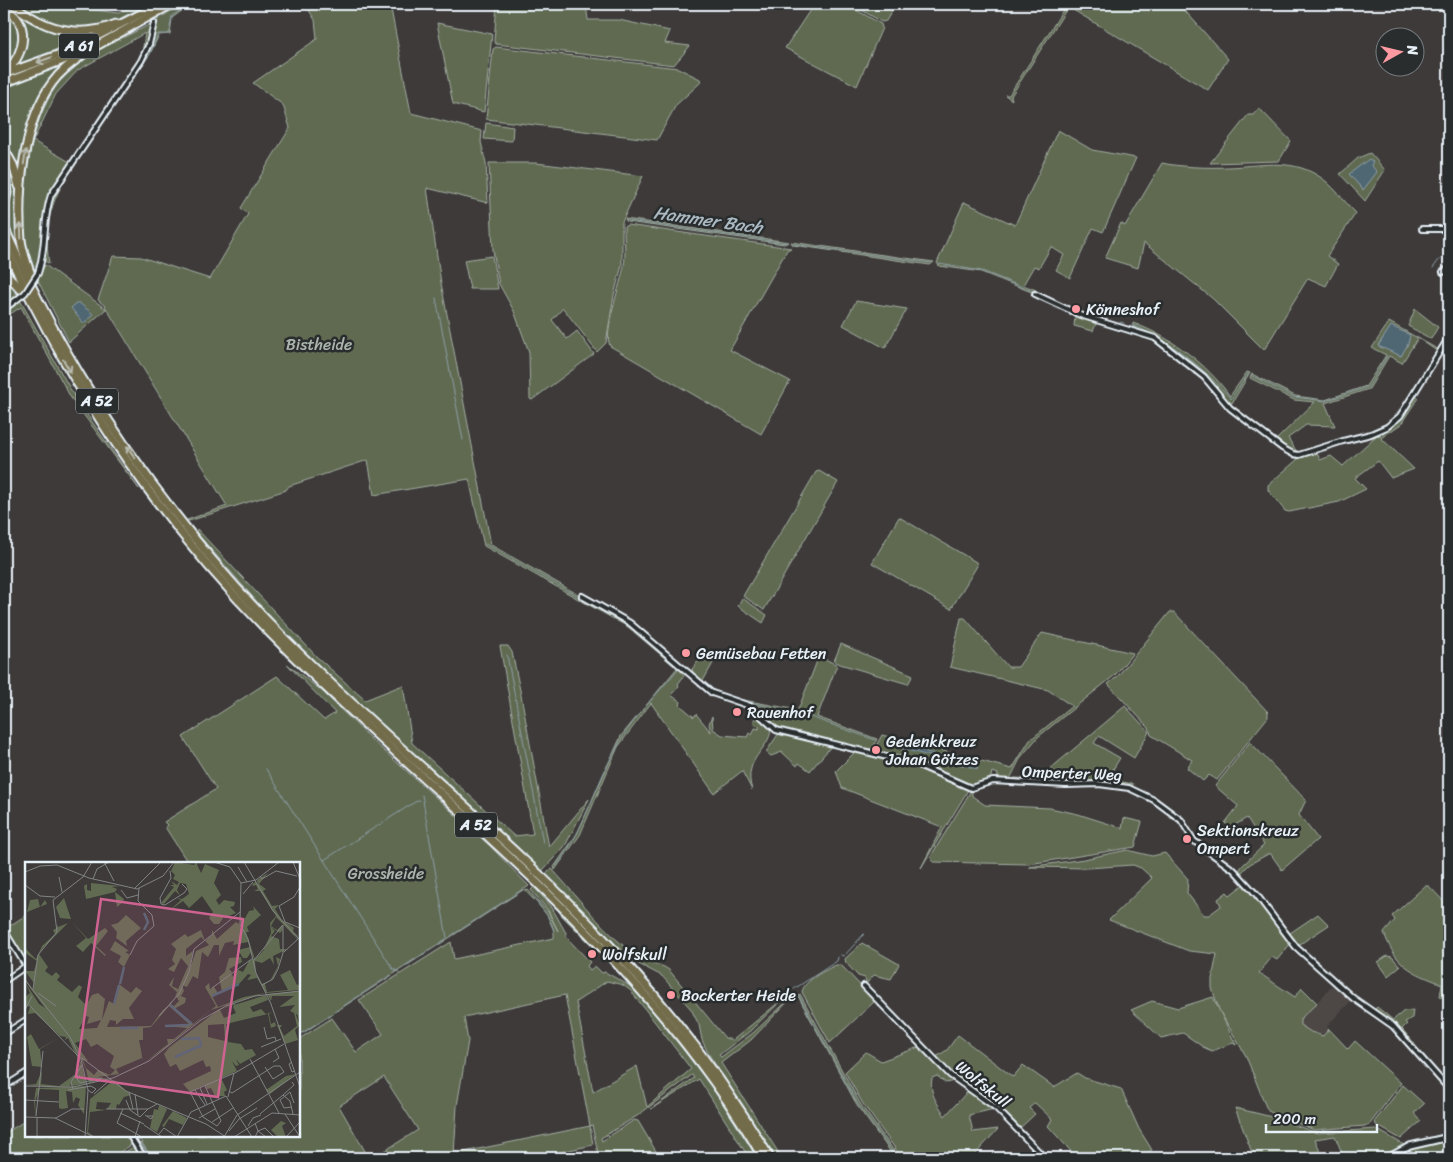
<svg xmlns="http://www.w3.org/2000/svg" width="1453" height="1162" font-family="Sriracha,sans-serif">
<rect width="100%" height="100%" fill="#3d3a39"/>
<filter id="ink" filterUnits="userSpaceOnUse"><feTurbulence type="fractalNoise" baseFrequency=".02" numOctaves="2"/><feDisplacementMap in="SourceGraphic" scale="10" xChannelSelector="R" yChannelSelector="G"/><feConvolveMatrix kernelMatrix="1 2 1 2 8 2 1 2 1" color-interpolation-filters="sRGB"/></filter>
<g filter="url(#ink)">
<!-- built -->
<path fill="#4d4644" d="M1334,984L1352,1000L1327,1026L1329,1029L1323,1036L1311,1032L1299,1025V1021Z"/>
<!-- green -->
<g fill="#616b51" stroke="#a4aea4" fill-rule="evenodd">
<path d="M4,4H9C41,32 58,30 97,32L10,69L18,61L23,30Z"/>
<path d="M17,4H50L118,13L138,4H149C121,23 79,38 46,23C36,18 26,10 17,4Z"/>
<path d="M182,4H191L172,18L170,34L159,35L150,54L137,73L132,70L142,54L145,33L78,70L56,94L33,141L70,162L46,203L42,251L34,271C12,217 27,105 73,67C93,49 119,40 143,28C156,21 169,12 182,4Z"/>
<path d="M305,4H390L411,113L482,131L481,142L486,163L488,203L427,188L441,283L491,545L630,624L674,662V666L628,627L484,546L469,479L374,495L368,460L289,486L286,490L189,521L187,520L227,506L105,306L98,300L113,256L141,257L210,279L248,214L241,208L290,128L283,105L253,83L317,39L315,20Z"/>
<path d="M497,4H586L588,20H619L670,31L665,43L690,46L674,65L496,44L494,41Z"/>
<path d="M814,4H846L881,24L882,28L857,86L785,48Z"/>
<path d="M851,4H896L886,21L882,22Z"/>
<path d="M1067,4H1179L1228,59L1208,90L1068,7L1011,96L1012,100L1005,95H1009Z"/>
<path d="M4,11C24,27 26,52 4,68Z"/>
<path d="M437,23L492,34L484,112L453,104Z"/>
<path d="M496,47L678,68L700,79L701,82L676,105L657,140L486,119L493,49Z"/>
<path d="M68,63L43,95L21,177L14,161L4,144V88Z"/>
<path d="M1259,108L1291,141L1279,161L1210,163L1248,115H1253Z"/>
<path d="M486,123L513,127L512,141L484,139Z"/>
<path d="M1058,130L1092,150L1136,158L1103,232L1093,228L1070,278L1056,270L1064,255L1051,247L1039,268L1034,266L1023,285L1036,290L1034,293L981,272L939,266L937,263L964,202L1015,225Z"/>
<path d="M4,151L17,184L19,253L4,218L10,191L4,165Z"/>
<path d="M1370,153L1385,170L1365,201L1340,174L1358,158ZM1372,164L1371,165L1363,190L1350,174Z"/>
<path d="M72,163L75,164C52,197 43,223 49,264L44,260C46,216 49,201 72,163Z"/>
<path d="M489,163H536L643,176L622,222V265L614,295L606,343L597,352L563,308L552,320L567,339L577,331L594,354L532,400L530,399L529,352L514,311L499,284L493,250Z"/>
<path d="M1162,163C1179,167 1210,168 1227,167C1259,166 1289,158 1317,175C1333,184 1343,201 1356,213L1327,256L1338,264L1326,286L1308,278L1264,350L1213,299L1144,243L1138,268L1105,258L1121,223L1125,226Z"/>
<path d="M625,219L789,242L784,244L627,222Z"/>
<path d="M627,225L791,248L787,250L730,350L790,381L761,434L610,346C603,332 621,283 624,266C626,254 624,240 624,227Z"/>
<path d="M791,242L934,262L930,265L793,245Z"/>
<path d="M492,256L498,289H470L464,260Z"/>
<path d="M45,265L106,309L69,342L37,279Z"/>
<path d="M4,278L17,295L4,305Z"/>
<path d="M20,300L76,399L139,489L71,398L21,307L4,318V310Z"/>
<path d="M856,301L907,309L885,348L843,325Z"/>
<path d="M1415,309L1438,327L1431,339L1408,326Z"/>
<path d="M1075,316L1097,322L1093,331L1074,326Z"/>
<path d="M1389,322L1439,350V352L1425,372L1438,352L1418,338L1402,363L1389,356L1369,389L1325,403L1335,426L1306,425L1288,438L1297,452L1288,449L1276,440L1315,402L1294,400L1250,378L1252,374L1295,396L1325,400L1366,386L1386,355L1372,348ZM1391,327L1409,339L1401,356L1378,345Z"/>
<path d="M1133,323C1171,337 1206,363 1230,396L1247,372L1250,373L1232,403H1229C1205,370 1172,341 1133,327Z"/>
<path d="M1414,396L1418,398L1401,424L1381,438L1414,469L1391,478L1378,461L1355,478L1366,489L1339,502L1289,512L1285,511L1268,490V485L1299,458L1317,453L1320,460L1331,456L1343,466L1378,434L1379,437C1401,421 1401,418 1414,396Z"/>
<path d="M819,471L838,482L764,610L743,596L816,472Z"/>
<path d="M899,517L976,562L977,566L951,609L872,563Z"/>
<path d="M197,529L317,657L365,700L403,685L412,743L514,836L533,834L500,646H508L512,652L521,695L549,847L589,799L565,846L543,870V872L332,678L272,619L196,532Z"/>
<path d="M742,598L767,615L763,623L738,606Z"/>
<path d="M1170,612H1174L1268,712V717L1217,780L1209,775L1203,781L1187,768L1192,760L1151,735L1149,728L1108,684L1117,677Z"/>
<path d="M961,618H965L1008,667H1018L1042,633L1133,653L1115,675L1038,737L1021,757L1009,781H997L998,774L992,772L990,781L970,786L917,762L876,751L875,748L882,735L1012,769L1030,740L1072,706L1048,690L950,667Z"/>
<path d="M841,644L913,675L908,684L840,664L834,661Z"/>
<path d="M819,656L837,665L817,717L877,739L873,748L869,749L781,729L762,714L764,707C744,703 696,693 692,669L700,659L713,663L703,681L718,694L727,697L798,710Z"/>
<path d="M287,664L322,691L373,741L489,845L529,886L303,1033L299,1032V863H188L165,827L167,825L164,822L216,789L183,737L277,676L324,720L335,713Z"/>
<path d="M677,668H680L686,673L678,684L679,686L671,695L681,702L680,705L694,717L696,714L711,732L709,724L712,716L713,729L722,735L747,737L749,733L752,735L755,728L759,729V726L753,724L756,714L771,729C770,750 742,758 752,790L742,771L714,793L651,703L618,747L580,835L555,870L554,867L577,834L621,736Z"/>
<path d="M1125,706L1149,732L1134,758L1099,736L1094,743L1120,758L1107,779L1133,784L1132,787L1101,782H1014V778L1069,780L1050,769Z"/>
<path d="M779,733C824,741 873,749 915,765C933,772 951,782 968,790L921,868L942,827L842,788L836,771L857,750L833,744L810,771L799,763L797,766L782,752L771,756L766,752Z"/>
<path d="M1250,742L1306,800L1299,815L1318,839L1282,870L1270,853L1250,864L1240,874L1238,872L1242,866L1264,845L1247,818L1230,828L1225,823L1238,806L1215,786Z"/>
<path d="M972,789V796L985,805L1050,808L1078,814L1122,828L1124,818L1142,822L1135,847L1029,864L933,862L931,856Z"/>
<path d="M1127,850L1152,856L1165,853L1188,879L1187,893L1204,915H1209L1221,906L1218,899L1227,892L1230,895L1243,885L1233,873L1255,895L1291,943L1277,960L1272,957L1259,973L1295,997L1302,988L1317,1003L1300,1019V1025L1311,1032L1323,1036L1329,1029L1348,1049L1355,1041L1401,1083L1370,1124L1365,1126L1314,1130L1270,1112L1266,1107L1246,1056L1219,1010L1212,988V979L1217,954L1189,951L1109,920L1152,878L1141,868L1133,865L1088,868L1029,867L1084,859Z"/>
<path d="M552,869C579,898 605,934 638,957C648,964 660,963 669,970L725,1038L733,1040L784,998L750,1031L719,1055L721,1057L753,1033L796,993L751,1040L721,1063L782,1158H775L708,1053L702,1040L699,1025L691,1009L662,976L633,961L545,874Z"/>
<path d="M1425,886H1429L1449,907V1001L1440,996L1442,984C1411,972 1396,966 1384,933L1395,920L1392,916Z"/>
<path d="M534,887L551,906L566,933V937L590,962L587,966L590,970L595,966L602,973L605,972L630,986L657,1016L713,1088L757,1158H749L699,1079L651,1109L694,1078L692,1075L637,1116L601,1138L602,1141L634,1120L638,1121L660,1158H599L592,1125L590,1126L593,1145L532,1158H373L418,1130L384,1077L339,1106L369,1158H152L140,1140L110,1158H51L48,1154L41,1158H15L4,1139V1134L26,1120V1136H299V1039L332,1018L356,1052L383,1034L359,1000L451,942L454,959L554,938C556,921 537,902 525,891L528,890L548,912L558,931L548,910L531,890ZM607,981L623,985L631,991L691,1069L647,1107L637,1066L593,1092L576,1002ZM565,995L590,1126L454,1154L457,1106L468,1041L464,1017Z"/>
<path d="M555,904L575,922L626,979L561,915Z"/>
<path d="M1318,914L1329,925L1297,946L1278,917L1290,933Z"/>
<path d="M26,915V963L5,929Z"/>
<path d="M862,943L899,964L891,979L874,975L866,984L865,978L858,976L846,963L845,959Z"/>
<path d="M1387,956L1392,957L1400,966L1388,976L1378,962Z"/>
<path d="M836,965H841L875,1001L830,1043L802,992C804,980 826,970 836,965Z"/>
<path d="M800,994L861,1105L899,1158H895L858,1107L798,996Z"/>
<path d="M1213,997L1236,1045L1233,1043L1212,1051L1203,1047L1183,1033L1161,1038L1131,1010L1152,1001L1178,1008Z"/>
<path d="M1377,1007L1393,1020L1404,1011L1413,1010L1412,1018L1405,1022L1407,1024L1402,1029L1415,1044L1392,1021L1375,1009Z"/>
<path d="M958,1035L1013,1077L1023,1065L1054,1087L1077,1073L1085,1078L1121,1089L1139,1129L1152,1150L1138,1158H1077L1048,1126L1052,1119L1035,1103L1029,1108L1035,1114L1019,1129L998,1108V1106L952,1074L936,1057L947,1050Z"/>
<path d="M919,1047L954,1081L946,1083L937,1076L932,1078C929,1094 937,1102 945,1116L969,1090L994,1109L969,1115L973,1132L998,1129L972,1158H902L863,1104L845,1072L866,1052L881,1061Z"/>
<path d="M1403,1085L1424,1104L1414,1113L1421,1121L1401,1139L1376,1125L1375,1121Z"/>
<path d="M1235,1108L1272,1117L1317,1133L1376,1129L1406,1146L1383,1158H1344L1335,1136L1315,1139L1323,1158H1254Z"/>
<path d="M1449,1139L1447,1142L1448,1146L1442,1150L1443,1158H1391L1415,1147Z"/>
<path d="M140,1143L150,1158H115Z"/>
</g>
<!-- water -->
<g fill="#4f6673" stroke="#8c9ea8">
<path d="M1369,159L1373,162L1371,165L1377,172L1363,190L1349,174Z"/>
<path d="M78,302L93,314L84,324L71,308Z"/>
<path d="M1391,326L1410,335L1408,344L1401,356L1378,346Z"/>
<path d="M893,743L975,765L978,769L892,746Z"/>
</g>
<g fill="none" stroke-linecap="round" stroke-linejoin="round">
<!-- stream -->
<g stroke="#8c9ea8" stroke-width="1">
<path d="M170,27L172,16L190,4"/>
<path d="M113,106L150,54L158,34H168L170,31"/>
<path d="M628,221L786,243"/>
<path d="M793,244L931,263"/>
<path d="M939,264L982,271L1035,292"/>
<path d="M1433,268L1439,260L1449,254"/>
<path d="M436,298L463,440"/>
<path d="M1120,322L1124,323"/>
<path d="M1132,325C1171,340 1204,368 1231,399L1248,374"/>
<path d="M1252,376L1293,397L1325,401L1368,387L1387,356"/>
<path d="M485,544L630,626L673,663"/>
<path d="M507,655L543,843"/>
<path d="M694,674L714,692"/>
<path d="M736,699L802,714L875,740"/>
<path d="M266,769L393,969L397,971"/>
<path d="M422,795L447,938"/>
<path d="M324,860L415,802L420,800"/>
<path d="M556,866C587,827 593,788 617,747C633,718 658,693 679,668"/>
<path d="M532,897L547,915L554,931"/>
<path d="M451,936L523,889"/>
<path d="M841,955L844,956L864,934"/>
<path d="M395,972L446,939"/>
<path d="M794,989L837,961L838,957"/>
<path d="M799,996L859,1106L897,1158"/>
<path d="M302,1033L391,975"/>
<path d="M137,1136L139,1139L144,1136"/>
<path d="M141,1143L151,1158"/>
</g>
<defs>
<g id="minor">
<path d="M1422,229H1449"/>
<path d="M1443,272L1449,268"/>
<path d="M38,273C47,247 42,220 51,195L141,61L149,44L154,23"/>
<path d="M1035,294L1080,315L1155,338L1204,377L1230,408L1282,448L1293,454L1299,455L1343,441L1371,434L1387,427L1400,416L1449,337"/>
<path d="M4,309L15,301"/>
<path d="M582,596L630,623L712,693L750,706L776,730L916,764L971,788L993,781L1066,785L1099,784L1129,788L1154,800L1181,820L1194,841L1234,870L1256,894L1296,947L1353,998L1393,1026L1449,1089"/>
<path d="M4,930L26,966"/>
<path d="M4,981L26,966"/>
<path d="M864,986L950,1075L996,1108L1045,1158"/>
<path d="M4,1034L26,1020"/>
<path d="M4,1087L26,1073"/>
<path d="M130,1136L144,1158"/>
</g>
<path id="secondary" d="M1387,1158L1410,1146L1449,1137"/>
<g id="motorway">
<path d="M13,4C44,30 78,39 116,24"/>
<path d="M4,8C32,23 25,53 6,72"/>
<path d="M4,74L66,52L160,4"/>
<path d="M4,83L89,50L172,4"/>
<path d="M4,149L13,165L19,186"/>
<path d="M4,171L7,193L4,206"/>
<path d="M4,227C70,379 168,521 285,639C395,749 520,846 625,962C680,1022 729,1088 770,1158"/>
<path d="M4,244C73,395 169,535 288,651C453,814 645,953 763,1158"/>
<path d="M4,271L23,292"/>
<path d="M33,280C28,267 23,254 21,240C17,193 23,122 52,83C62,69 76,60 89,50"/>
</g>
</defs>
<!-- minor casing -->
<use href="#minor" stroke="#e8f1f8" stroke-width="8"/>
<!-- secondary casing -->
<use href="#secondary" stroke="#e8f1f8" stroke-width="9"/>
<!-- motorway casing -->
<use href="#motorway" stroke="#e8f1f8" stroke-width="11"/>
<!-- minor -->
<use href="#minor" stroke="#2a2d2e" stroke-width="4"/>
<!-- secondary -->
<use href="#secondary" stroke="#2a2d2e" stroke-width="5"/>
<!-- motorway -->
<use href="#motorway" stroke="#736c4b" stroke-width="7"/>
<defs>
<path id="minor-bridge" d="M15,301L25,293L38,273"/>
</defs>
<!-- minor-bridge casing -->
<use href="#minor-bridge" stroke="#e8f1f8" stroke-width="8" stroke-linecap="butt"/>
<!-- minor-bridge -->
<use href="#minor-bridge" stroke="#2a2d2e" stroke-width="4"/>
</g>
<!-- one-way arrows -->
<defs><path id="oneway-shaft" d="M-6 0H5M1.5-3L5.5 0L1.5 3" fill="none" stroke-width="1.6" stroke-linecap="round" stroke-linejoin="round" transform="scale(1.25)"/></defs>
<g stroke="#b9bcb3">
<use href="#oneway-shaft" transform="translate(44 60) rotate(161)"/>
<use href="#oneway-shaft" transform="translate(25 157) rotate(-80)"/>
<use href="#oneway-shaft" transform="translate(21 231) rotate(-92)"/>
<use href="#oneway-shaft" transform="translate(67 366) rotate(59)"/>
<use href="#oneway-shaft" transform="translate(131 452) rotate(-125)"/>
</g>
</g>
<!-- markers -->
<g fill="#ff9aa2" stroke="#2a2d2e" stroke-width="2">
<circle cx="1076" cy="309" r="5"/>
<circle cx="686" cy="653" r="5"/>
<circle cx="737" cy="712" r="5"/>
<circle cx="876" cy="750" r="5"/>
<circle cx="1187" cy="839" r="5"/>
<circle cx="592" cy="954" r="5"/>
<circle cx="671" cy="995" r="5"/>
</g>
<g text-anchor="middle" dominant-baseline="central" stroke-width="5" stroke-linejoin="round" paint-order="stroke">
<!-- shield labels -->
<g fill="#2a2d2e" stroke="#afb6bb" stroke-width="1">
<rect x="59" y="33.5" width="40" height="25" rx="4"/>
<rect x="76" y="388.5" width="42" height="25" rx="4"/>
<rect x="455" y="812.5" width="42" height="25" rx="4"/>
</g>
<g font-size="15" font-weight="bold" fill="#e8f1f8">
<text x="79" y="46">A 61</text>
<text x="97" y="401">A 52</text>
<text x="476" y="825">A 52</text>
</g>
<!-- poi labels -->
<g font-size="16" fill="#e8f1f8" stroke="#2a2d2e" text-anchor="start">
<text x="1086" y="309">Könneshof</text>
<text x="696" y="653">Gemüsebau Fetten</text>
<text x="747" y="712">Rauenhof</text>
<text x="886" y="741">Gedenkkreuz<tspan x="886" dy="18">Johan Götzes</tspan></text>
<text x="1197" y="830">Sektionskreuz<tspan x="1197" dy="18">Ompert</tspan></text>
<text x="602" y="954">Wolfskull</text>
<text x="681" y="995">Bockerter Heide</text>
</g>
<!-- park labels -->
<g font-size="16" fill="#abb5ad" stroke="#2a2d2e">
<text x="319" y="344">Bistheide</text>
<text x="386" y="873">Grossheide</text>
</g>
<!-- street labels -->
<g font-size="16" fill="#e8f1f8" stroke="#2a2d2e">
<text transform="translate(1072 773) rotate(2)">Omperter Weg</text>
<text transform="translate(983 1084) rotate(39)">Wolfskull</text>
</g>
<!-- water labels -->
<g font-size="18" font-style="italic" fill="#abb9c3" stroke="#2a2d2e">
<text transform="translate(708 220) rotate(8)">Hammer Bach</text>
</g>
</g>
<!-- overview -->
<g transform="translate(25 862)">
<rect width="275" height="275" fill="#3d3a39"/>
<path d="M150,0L169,3L171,0L176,11L180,2L194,8L189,21L196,33L191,38L194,43L199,38L210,40L209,44L205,45L211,51L199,56L200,53L194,62H189L184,56L188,50L177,34L164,46L158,39L144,49L156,38L152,36L157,37L164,32L161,22L155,21L152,28L155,33L150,29L139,42L136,41L149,25L145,23H149L146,19L152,23L154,20L148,17L150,13L146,9ZM243,11L234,22L241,27L238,29L247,44L254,43L250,47L257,58L269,66L268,69L274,75L269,73L273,77L270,80L272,77L251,55L246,64L252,68L257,63L258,68L255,71L246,65L250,69L246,74L254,77L255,87H263L248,94L249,103L245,96L237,101L230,99L231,111L237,122L245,119L253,104L251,95L255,97L253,105L247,118L240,122L242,130L263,128L255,113L265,108L272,123L275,122V128L241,131L232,116L222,118L226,113L223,112L214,122L187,134L193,145L219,135L240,131L186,148L140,186L120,200L143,182L142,177H149L162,166L139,164L164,162L144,144L126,165L118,166V178H114L116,188L118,201L117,196L91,207L94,212L73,215L83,217L64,221L61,207L49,181L57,204L61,222L46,224L47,219L45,224H15L0,223L11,222L17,209L16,222L34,224L52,211L55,201L43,176L40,178L41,175L35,174L10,151L3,152L5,144L0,145V135L5,131L0,120L14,142L20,146L5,126L0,116L8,128L9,121L0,109H9L12,99L0,91V86L11,97L17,84L30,72L28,68L32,66V62L33,65L43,61L17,87L14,92L23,105L20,109L27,114L31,110L35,114L32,118L47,130L54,123L57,125L53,135L61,143L67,133L73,131L80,137L77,158L84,139L89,142L99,105L95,123L106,131L111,125L117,129L104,146L109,157H98L91,163V159L85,158L82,165L126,164L138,148L145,142L149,144L154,139L151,134L148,139L146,142L144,141L148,139L152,130L144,123L149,115L147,124L153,127L163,104L156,96L149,110L143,107L150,102L147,98L151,87L146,82L160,72L163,75L176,68L180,79L187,73V68L192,77L211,60L216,63L214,50L216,57L219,58L224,49L229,48L228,44L236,53L222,65L224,70H221L230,97L238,89L246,71L245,61L251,54L235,29H229L233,27L231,23L228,24L227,23L231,19L233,23L232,18ZM176,75L184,83L171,89L164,109L168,89L161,94V87ZM209,79L208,83L223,80L225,85L213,88L218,96H222L226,90L229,97L224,99L218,110L211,107L210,116L206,112L204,115L207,110L204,107L217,100L216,95L204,96L200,110L194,115L197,130L193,131L189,125L185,127L184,121L180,125L191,144L168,162L149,147L160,141L161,136L153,133L156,134L159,129L157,123L162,125L168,114L173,117L177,90L183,95L189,83H194V94L200,81ZM61,154L64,155L62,162L76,158L72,166L54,167ZM61,177L66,185L72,182L89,194L85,205L90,208L85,213L73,208L69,213L61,206L58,198L63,199L50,181ZM66,21L95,24L87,25L92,27L90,30L99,37L98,40L92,45L90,30L61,37L59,24L62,22V28L66,29ZM39,36L46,57H45L35,56L31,45ZM13,37L15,45L20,38L22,42L2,50L5,38ZM101,53L116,66L101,79L102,84L91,76L92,70L86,63L93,61ZM47,60L63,77L80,66L83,69L71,84L81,93L80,94L66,81L58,90L51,84L61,76ZM90,79L104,89L100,90L105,93L99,105L93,100L96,94L85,88ZM275,129V161L272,152L271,153L275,163L270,168L273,178L260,182L252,163H257L255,166L259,174L272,164L269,151L265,149L270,143L254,145L269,134H247L246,139L242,132ZM241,133L243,138L225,145L228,150L236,147L241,152L247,150L244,152L246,162L250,160L251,164L246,166L243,152L201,162L203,180L216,182L220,188L227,187L231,193L215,202L211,197L214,203L211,204L207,199L212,209L196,216L202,228L199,230L200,234H190L186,226L182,227L180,223L165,230L158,222L186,209L185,204L181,205L178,198L155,209L151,202L145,205L139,192L144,186L137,191L193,148ZM211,141L208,145L211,151L199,156L195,148ZM199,162L200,179L183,175V163ZM6,172L14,187L35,175L15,187L17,205L7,204L2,175ZM271,212L245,232L241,228L261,214ZM89,218L106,233L99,235L94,243L92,242L91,247H82L86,241L72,240L71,247L81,248L65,250L63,270L70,275L62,271L65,237ZM61,224L58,268L59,252L53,243L55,237L51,235L48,241L47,230L41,229L43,246L37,247L34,246V228L15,227L10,239L11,258L9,240L11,226ZM134,243L142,247L132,270L125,266L129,247L133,248ZM148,249L162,256L158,263L144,257L139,265L137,264ZM256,259L261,261L257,264L261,275H253L246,268Z" fill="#616b51" fill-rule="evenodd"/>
<path fill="none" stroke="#4f6673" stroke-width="2.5" d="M119,51L123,60L119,68M95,122L99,105M187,134L214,122M89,142L94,123M145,143L167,162M140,164L164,163M95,166H113M156,177L174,176L176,182M150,195L177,183"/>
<path fill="none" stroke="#818385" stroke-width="1" d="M79,0L89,19M189,0L205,5L216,21L215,62L223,77L231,111L246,142L275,225M219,0L248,49L275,78M268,0L275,17M213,5L222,20M145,9L146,16L135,36L136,42L140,43L159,31L162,27L157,22M0,10L15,4L32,3L64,16L112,27L138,14L149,0M235,14L237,17L251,9L272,14M34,15L37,30M68,17L72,7L84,0M216,21L231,18L254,0M0,23L15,34L30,35M275,25L269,35L254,44L260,60L275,66M110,26L136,0M96,28L102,36L113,33M218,32L228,20M259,90L274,76M105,93L112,79L129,64L127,53L113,39L114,26M229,98L258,63V91L253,107L248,117L237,123M0,118L45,175L56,197L63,228L60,275M187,126L228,96M8,127L13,93L32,70L28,38L58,15L67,0M13,131L31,144M4,143L54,195M0,148L7,134M134,154L154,132L164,110L169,87L215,50M239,165L242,177L250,175L251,179M236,185L256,177M57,196L101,229L181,262L201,275M225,197L254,251M248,200L254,196L250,187M267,200L264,202L267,210L270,209M240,205L248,217L259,210L255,204H249M55,213L52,217L55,221L77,216M0,224L48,225L88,216L124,199L176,158L201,144L230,134L275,129M180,224L196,259L192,264L178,255L165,230L207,212L210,211L259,182M175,226L182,242M48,227L46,220L57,203M43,228L66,224L71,227L67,231L63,228M170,228L180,243M204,229L207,231L249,204M104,230L108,247M69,232L86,217M110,232L113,253M258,233L269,223L267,220M201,234L227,275M203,235L209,211M0,238L34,240M101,238L105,248L115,255L123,247M267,245L259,246L255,238L265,230L269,241M81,247H123L132,242M98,247L92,261L117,275M95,251L119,262M235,252L258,233L265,239L268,252M260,252L275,275M120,253L126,257L128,254H122M11,254L18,189M0,255L31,256M30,256L69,275M31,256L47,247H59M174,256L190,247M187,260L208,246M230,261L233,269L230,275M119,263L137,275M223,264L228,256L236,253M204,269L214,257L232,246M134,272L139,266L152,275M12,275V255M110,275L115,259M152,275L166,250L201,234M199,275L212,253L275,210M209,275L247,251L275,253M241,275L233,269L240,266L249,275M261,275L275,260"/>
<path fill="#cf6492" fill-opacity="0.15" stroke="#cf6492" stroke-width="2.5" d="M76,37L218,57L193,235L51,215Z"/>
<rect width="275" height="275" fill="none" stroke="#e8f1f8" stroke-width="2.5"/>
</g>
<!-- margin -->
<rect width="1453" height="1162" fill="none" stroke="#2a2d2e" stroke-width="20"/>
<rect x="10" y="10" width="1433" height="1142" fill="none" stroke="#e8f1f8" stroke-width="2" filter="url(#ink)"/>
<!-- north arrow -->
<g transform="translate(1400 52) rotate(82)"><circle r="24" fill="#2a2d2e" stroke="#767b7f"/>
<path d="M0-4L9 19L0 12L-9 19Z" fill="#ff9aa2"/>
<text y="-8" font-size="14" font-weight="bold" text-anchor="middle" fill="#e8f1f8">N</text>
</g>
<!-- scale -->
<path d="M1266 1124v8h111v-8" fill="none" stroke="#e8f1f8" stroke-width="2.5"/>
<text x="1273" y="1124" font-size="15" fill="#e8f1f8" stroke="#2a2d2e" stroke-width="4" paint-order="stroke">200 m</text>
</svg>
